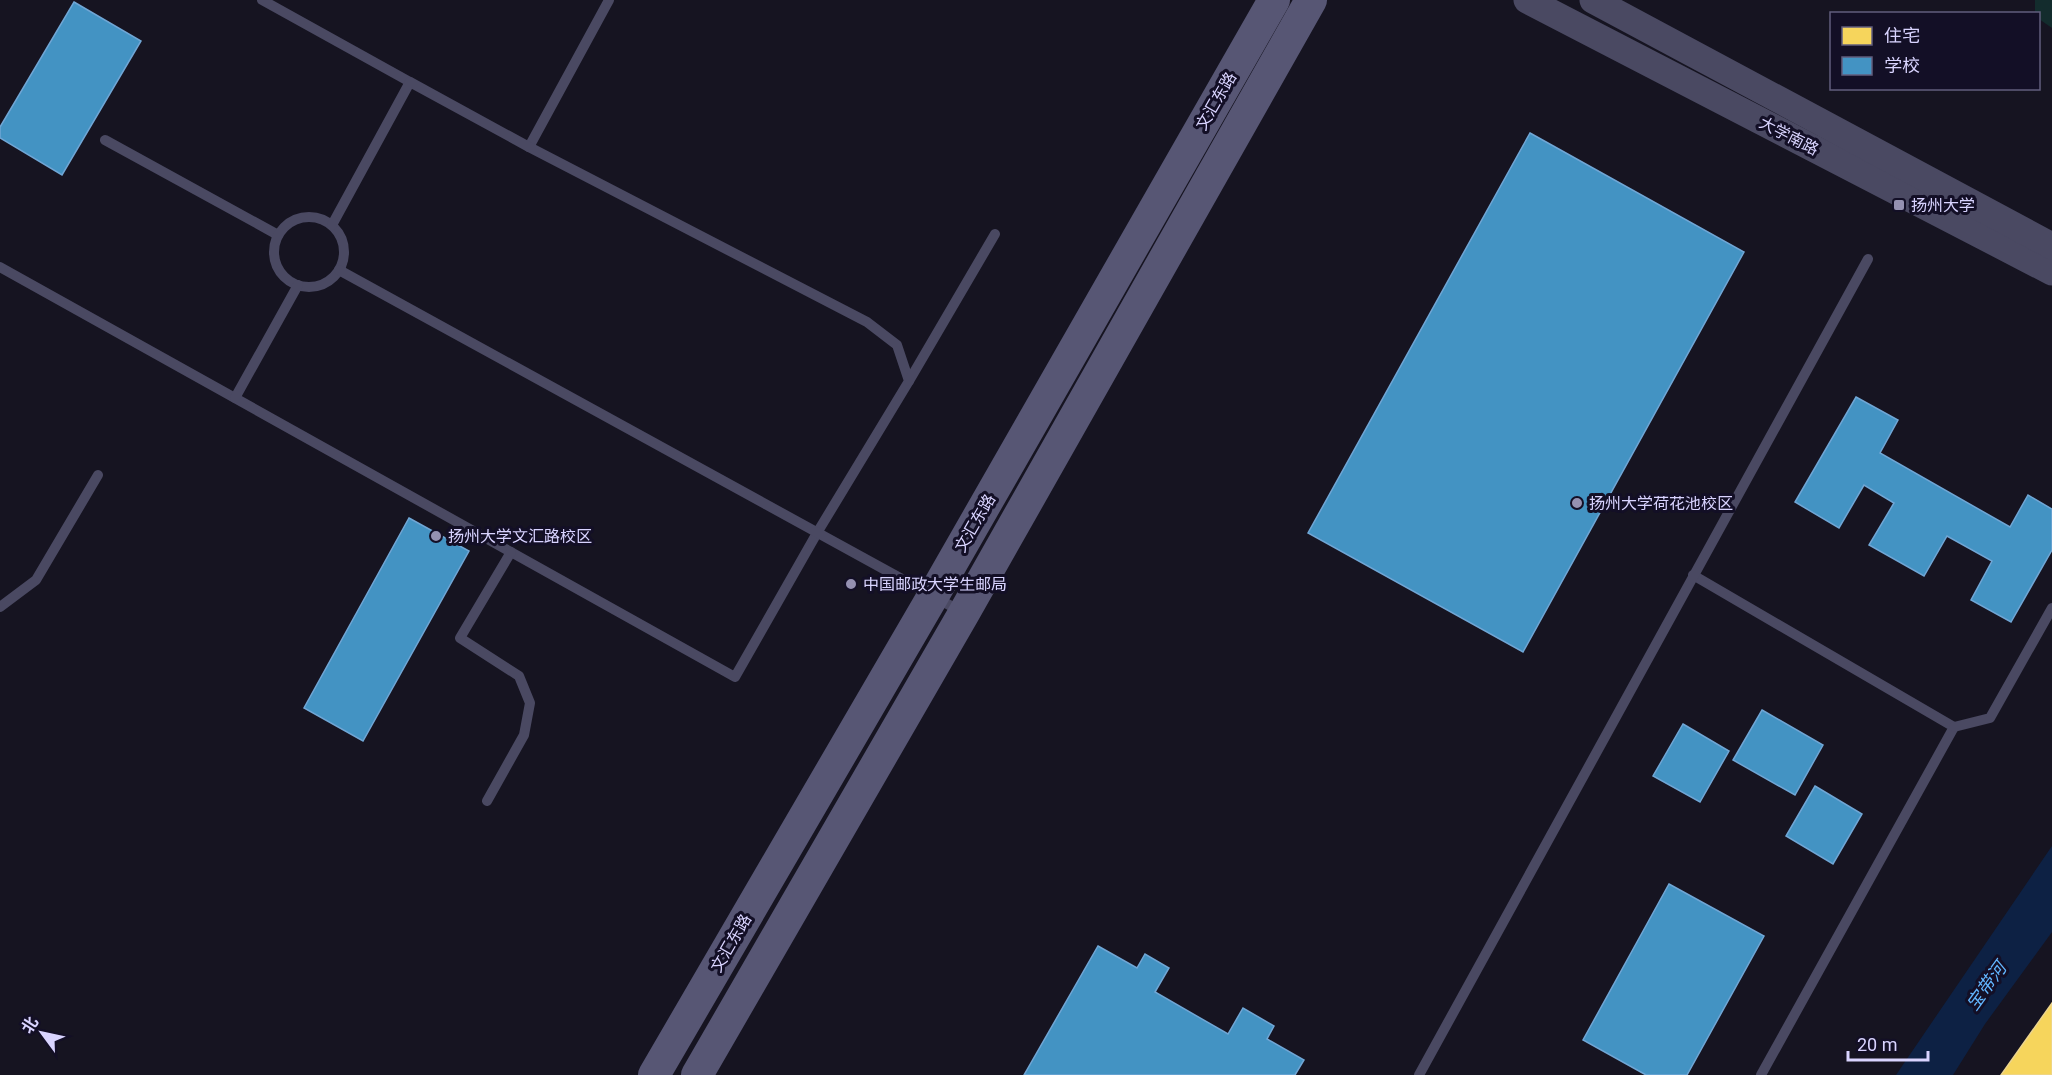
<svg xmlns="http://www.w3.org/2000/svg" width="2052" height="1075" font-family="Roboto,'Noto Sans SC',sans-serif">
<rect width="100%" height="100%" fill="#161421"/>
<!-- green -->
<path fill="#132c2d" d="M2035,0H2052V28L2039,19L2038,14L2035,13Z"/>
<!-- water -->
<path fill="#0d2144" d="M2052,846V932L1985,1024L1953,1075H1896Z"/>
<!-- homes -->
<path fill="#f6d55c" stroke="#edd58d" stroke-width="1.5" d="M2052,1003V1075H2001Z"/>
<!-- schools -->
<g fill="#4393c3" stroke="#70a6d5" stroke-width="1.5">
<path d="M74,2L141,41L62,175L0,138V127Z"/>
<path d="M1530,133L1744,252L1523,652L1308,533Z"/>
<path d="M1856,397L1898,420L1880,453L2010,527L2028,495L2052,509V550L2011,622L1971,600L1992,561L1947,536L1924,576L1869,545L1894,503L1864,485L1839,528L1795,502Z"/>
<path d="M409,518L469,551L363,741L304,708Z"/>
<path d="M1762,710L1823,745L1795,795L1733,760Z"/>
<path d="M1683,724L1729,751L1700,802L1653,776Z"/>
<path d="M1815,786L1862,814L1833,864L1786,836Z"/>
<path d="M1669,884L1764,936L1687,1075H1646L1583,1040Z"/>
<path d="M1098,946L1137,968L1145,954L1169,968L1155,992L1228,1034L1243,1008L1274,1026L1267,1039L1304,1060L1295,1075H1024Z"/>
</g>
<g fill="none" stroke-linecap="round" stroke-linejoin="round">
<!-- service -->
<g stroke="#4a4962" stroke-width="10">
<path d="M262,0L410,82"/>
<path d="M105,140L278,235"/>
<path d="M529,147L609,0"/>
<circle cx="309" cy="252" r="35"/>
<path d="M0,267L735,677L817,533L909,381L897,345L867,322L529,147L410,82L332,225"/>
<path d="M339,270L962,612"/>
<path d="M909,381L995,234"/>
<path d="M235,398L298,285"/>
<path d="M1693,575L1954,727L1761,1075"/>
<path d="M0,607L36,580L98,475"/>
<path d="M1954,727L1990,718L2052,608"/>
<path d="M487,801L524,735L530,703L519,676L460,638L511,552"/>
<path d="M1419,1075L1868,259"/>
</g>
<!-- tertiary -->
<g stroke="#4a4962" stroke-width="27">
<path d="M1527,0L2052,272"/>
<path d="M1593,0L2052,246"/>
</g>
<!-- secondary -->
<g stroke="#575674" stroke-width="32">
<path d="M654,1075L933,596L1274,0"/>
<path d="M697,1075L964,613L1311,0"/>
</g>
</g>
<!-- markers -->
<g fill="#9591b1" stroke="#130f26" stroke-width="2">
<rect x="1893" y="199" width="12" height="12" rx="3"/>
<circle cx="1577" cy="503" r="6"/>
<circle cx="436" cy="536" r="6"/>
<circle cx="851" cy="584" r="6"/>
</g>
<g text-anchor="middle" dominant-baseline="central" stroke-width="6" stroke-linejoin="round" paint-order="stroke">
<!-- street labels -->
<g font-size="16" fill="#d9d4ff" stroke="#130f26">
<text transform="translate(1216 101) rotate(-60)">文汇东路</text>
<text transform="translate(1789 136) rotate(27)">大学南路</text>
<text transform="translate(975 523) rotate(-60)">文汇东路</text>
<text transform="translate(731 943) rotate(-60)">文汇东路</text>
</g>
<!-- poi labels -->
<g font-size="16" fill="#d9d4ff" stroke="#130f26" text-anchor="start">
<text x="1911" y="205">扬州大学</text>
<text x="1589" y="503">扬州大学荷花池校区</text>
<text x="448" y="536">扬州大学文汇路校区</text>
<text x="863" y="584">中国邮政大学生邮局</text>
</g>
<!-- water labels -->
<g font-size="18" font-style="italic" fill="#62b6ff" stroke="#130f26">
<text transform="translate(1986 986) rotate(-54)">宝带河</text>
</g>
</g>
<!-- legend -->
<rect x="1830" y="12" width="210" height="78" fill="#130f26" stroke="#625e7d" stroke-width="1.5"/>
<rect x="1842" y="27" width="30" height="18" fill="#f6d55c" stroke="#625e7d" stroke-width="1.5"/>
<text x="1884" y="42" font-size="18" fill="#d9d4ff">住宅</text>
<rect x="1842" y="57" width="30" height="18" fill="#4393c3" stroke="#625e7d" stroke-width="1.5"/>
<text x="1884" y="72" font-size="18" fill="#d9d4ff">学校</text>
<!-- north arrow -->
<g transform="translate(42 1033) rotate(303)" stroke="#130f26" stroke-width="4.5" paint-order="stroke">
<path d="M0-4.5L10 22L0 15L-10 22Z" fill="#d9d4ff"/>
<text y="-9" font-size="16" font-weight="bold" text-anchor="middle" fill="#d9d4ff">北</text>
</g>
<!-- scale -->
<path d="M1848 1051v9h80v-9" fill="none" stroke="#d9d4ff" stroke-width="3"/>
<text x="1857" y="1051" font-size="18" fill="#d9d4ff" stroke="#130f26" stroke-width="4.5" paint-order="stroke">20 m</text>
</svg>
